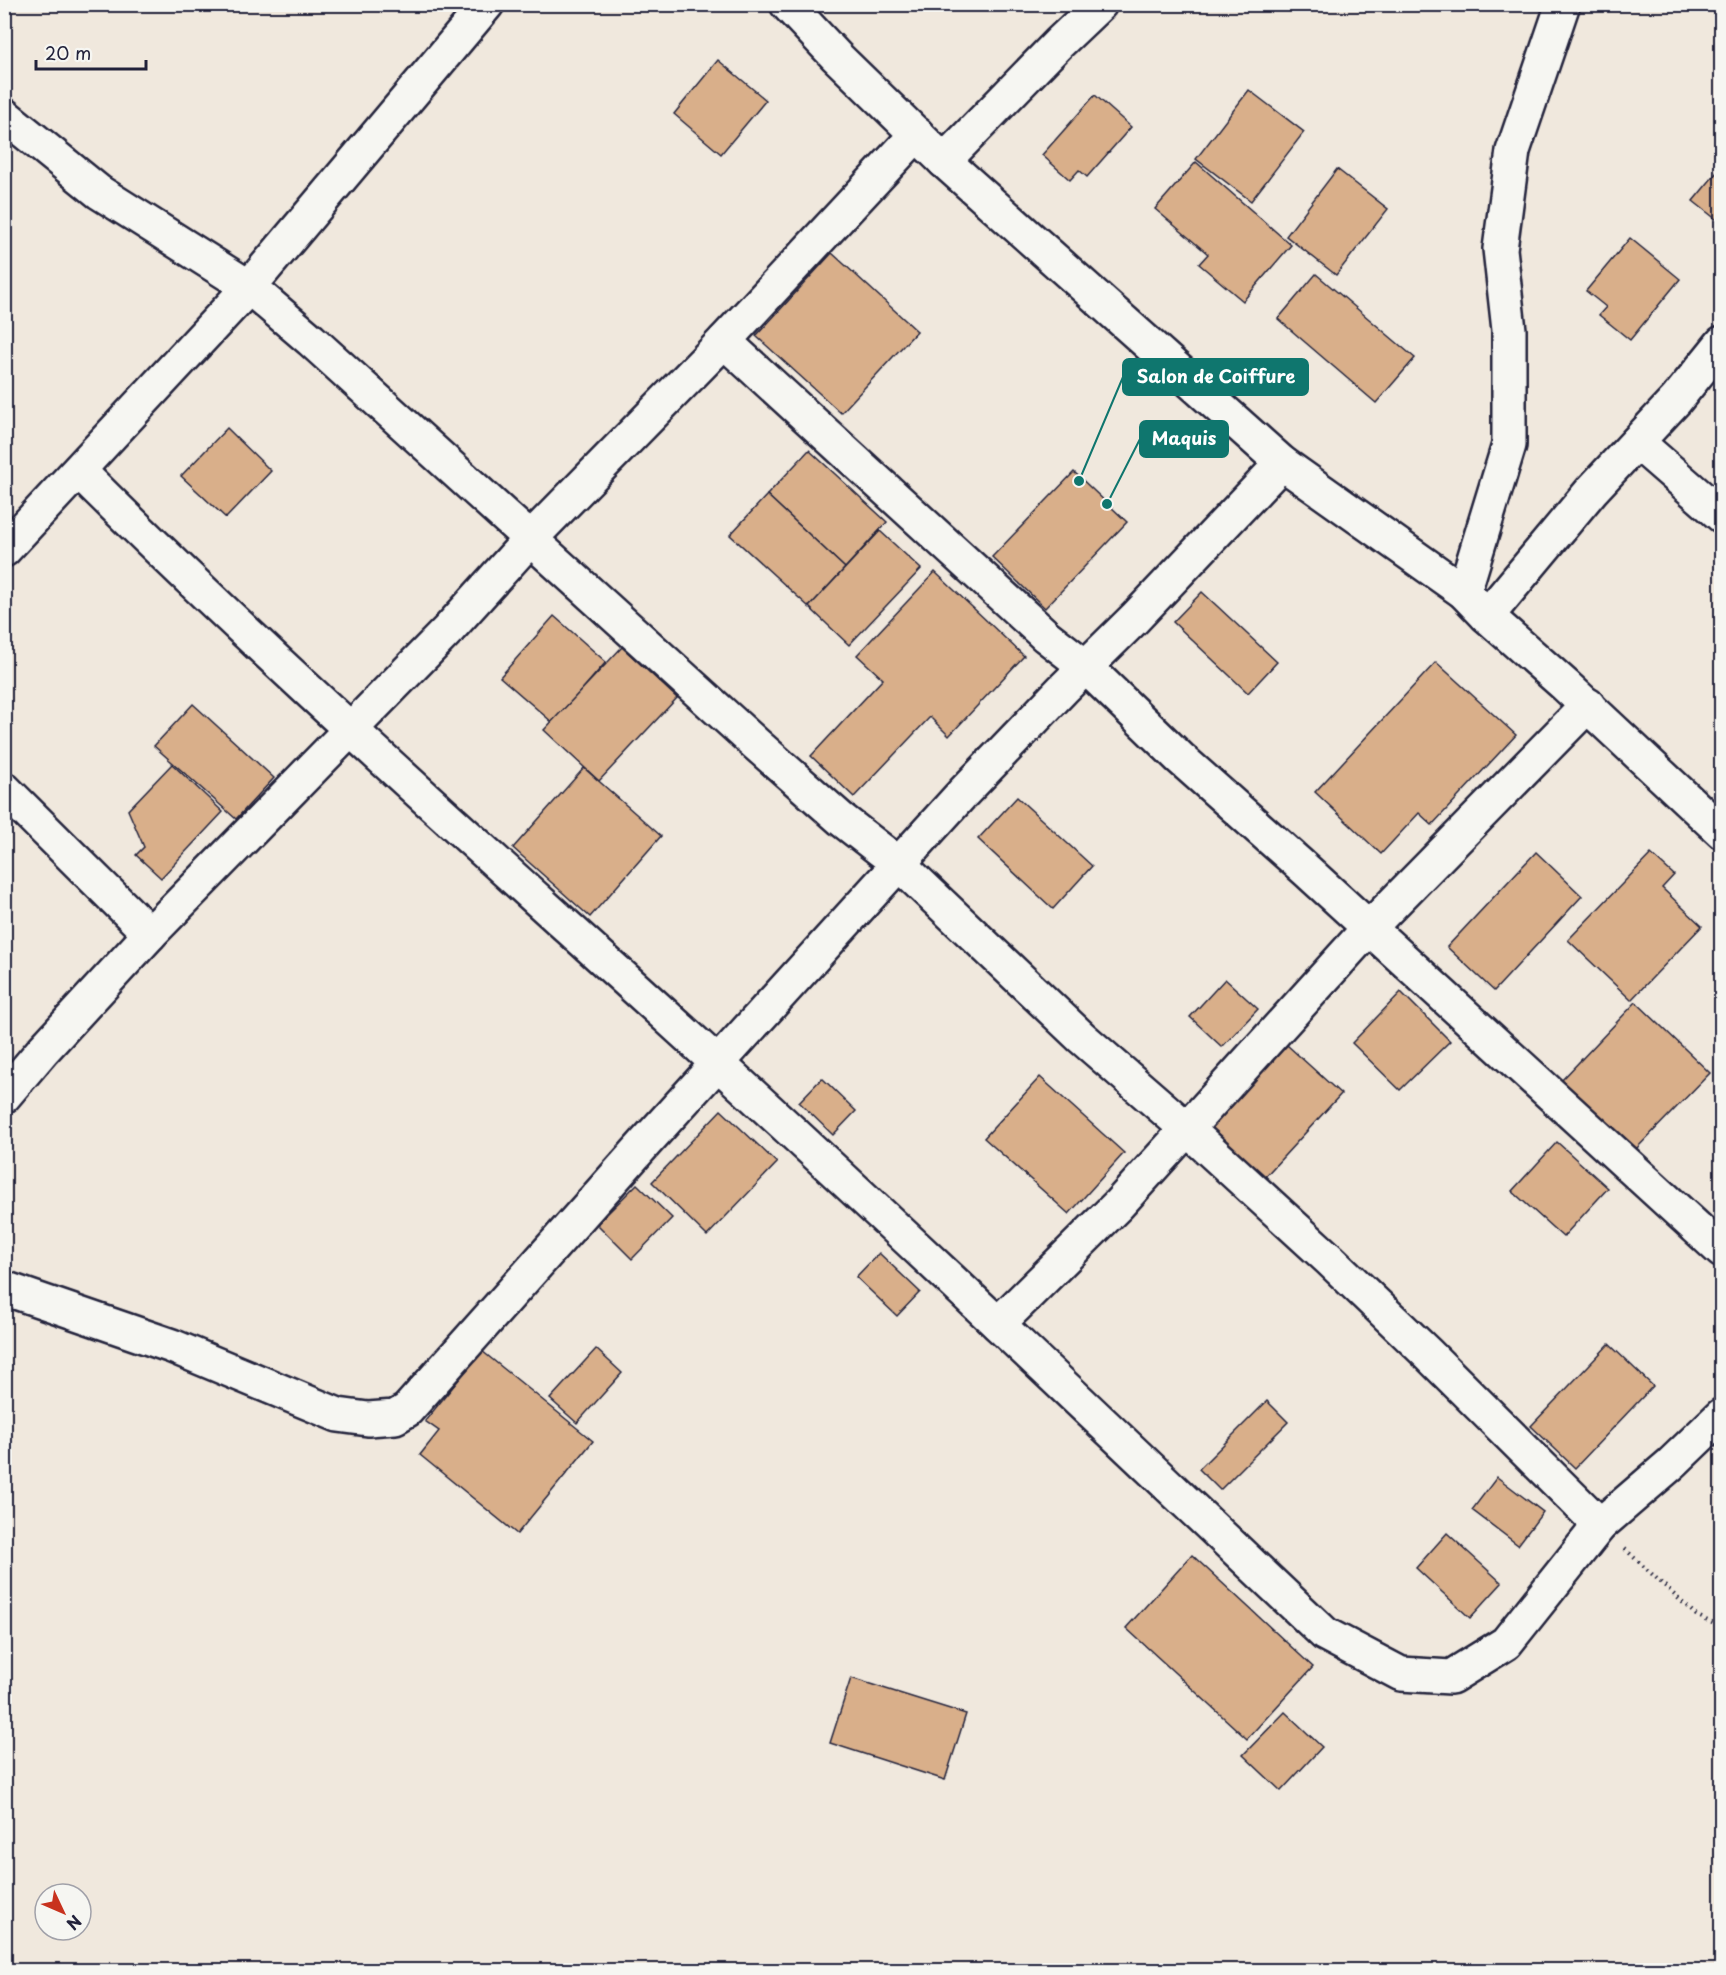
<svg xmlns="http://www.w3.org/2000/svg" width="1726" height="1975" font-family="'Playpen Sans',sans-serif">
<rect width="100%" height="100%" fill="#f0e8dd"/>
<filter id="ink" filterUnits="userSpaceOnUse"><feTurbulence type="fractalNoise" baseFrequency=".0167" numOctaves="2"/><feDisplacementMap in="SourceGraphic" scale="12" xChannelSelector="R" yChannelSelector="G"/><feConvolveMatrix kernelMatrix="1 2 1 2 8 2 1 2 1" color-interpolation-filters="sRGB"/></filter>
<g filter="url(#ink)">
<!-- building -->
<g fill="#d9af8a" stroke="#22223b" stroke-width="1.5">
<path d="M718,60L766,100L721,154L674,114Z"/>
<path d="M1249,90L1304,132L1251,201L1196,159Z"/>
<path d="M1095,95L1131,127L1087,177L1079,170L1070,180L1042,155Z"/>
<path d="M1196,162L1291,245L1243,301L1199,264L1208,254L1155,209Z"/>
<path d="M1722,166V224L1693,201Z"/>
<path d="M1337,169L1388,209L1336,275L1286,236Z"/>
<path d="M1630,238L1680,279L1630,340L1599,315L1606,307L1586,291Z"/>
<path d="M832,253L917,331L841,413L756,336Z"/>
<path d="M1316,274L1415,358L1376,403L1278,319Z"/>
<path d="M227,428L271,471L226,518L181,476Z"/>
<path d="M809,450L887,522L845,568L767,495Z"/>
<path d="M1074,472L1127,522L1045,608L992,557Z"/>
<path d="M767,495L845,568L809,607L730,535Z"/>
<path d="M880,531L921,569L849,645L809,607Z"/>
<path d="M935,572L1024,656L949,736L930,717L854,797L811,756L883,679L857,655Z"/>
<path d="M1202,592L1277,662L1248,693L1173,622Z"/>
<path d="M554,616L606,662L553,723L500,677Z"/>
<path d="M622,647L677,698L599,781L544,730Z"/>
<path d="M1436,662L1516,735L1432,825L1419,813L1381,854L1315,792Z"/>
<path d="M193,704L274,778L236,819L154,746Z"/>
<path d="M172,764L223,812L161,878L136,855L144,847L128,810Z"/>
<path d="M584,768L661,836L590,917L513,848Z"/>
<path d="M1017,797L1092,866L1053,909L978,839Z"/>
<path d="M1536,852L1582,896L1494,991L1447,947Z"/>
<path d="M1651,854L1674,875L1662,888L1702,926L1631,1000L1568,940Z"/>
<path d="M1225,979L1258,1009L1222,1047L1190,1017Z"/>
<path d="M1401,992L1450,1041L1400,1090L1352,1043Z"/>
<path d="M1636,1002L1710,1073L1634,1151L1561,1081Z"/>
<path d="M1287,1045L1341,1094L1262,1180L1208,1131Z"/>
<path d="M1040,1077L1124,1153L1069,1214L984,1138Z"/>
<path d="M822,1078L856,1111L833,1135L799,1102Z"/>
<path d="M721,1110L777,1163L707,1236L652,1182Z"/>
<path d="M1557,1142L1608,1188L1563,1237L1512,1191Z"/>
<path d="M637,1184L672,1218L632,1259L597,1224Z"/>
<path d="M879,1253L920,1292L897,1316L856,1277Z"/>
<path d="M1609,1344L1653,1386L1575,1468L1531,1426Z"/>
<path d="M596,1349L622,1373L577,1423L550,1399Z"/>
<path d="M482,1351L593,1441L517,1534L420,1455L439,1431L425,1421Z"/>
<path d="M1267,1401L1288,1422L1220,1490L1199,1469Z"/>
<path d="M1497,1477L1543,1512L1518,1545L1472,1510Z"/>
<path d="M1447,1533L1502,1583L1470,1618L1416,1568Z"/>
<path d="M1192,1555L1313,1667L1247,1739L1126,1628Z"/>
<path d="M851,1678L966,1714L945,1780L830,1743Z"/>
<path d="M1285,1712L1322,1747L1281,1791L1243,1755Z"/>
</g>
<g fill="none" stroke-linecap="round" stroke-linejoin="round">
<defs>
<g id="minor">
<path d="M787,4L836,56L944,161L1282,463L1464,592L1487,616L1565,685L1722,832"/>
<path d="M4,115L99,192L249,287L311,340L756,744L841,819L899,864L1081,1037L1187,1129L1330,1260L1428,1354L1600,1525L1671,1464L1722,1415"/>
<path d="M944,161L1059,43L1100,4"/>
<path d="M724,341L1046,636L1086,667L1180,758L1306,870L1722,1251"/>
<path d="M1637,442L1722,516"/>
<path d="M79,471C283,674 501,865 713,1059C920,1248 1122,1442 1325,1634L1401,1674L1451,1677L1506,1643L1600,1525"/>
<path d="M4,550L249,287L487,4"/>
<path d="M1464,592L1509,445V330L1500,249L1513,151L1563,4"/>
<path d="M1487,616L1592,490L1676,400L1722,343"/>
<path d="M4,789L150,934"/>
<path d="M4,1096L43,1050L150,934L448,630L531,538L724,341L917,134"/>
<path d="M4,1288L172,1346L338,1415L368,1419L395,1417L407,1410L646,1142L962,794L1063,689L1135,618L1282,463"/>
<path d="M998,1324L1118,1205L1369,928L1588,705"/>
</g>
</defs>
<!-- minor casing -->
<use href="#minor" stroke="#22223b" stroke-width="38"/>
<!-- path -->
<path stroke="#22223b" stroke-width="4" stroke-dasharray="1.5 4.5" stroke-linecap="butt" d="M1625,1549L1696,1615L1722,1628"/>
<!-- minor -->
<use href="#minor" stroke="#f6f6f2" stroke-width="33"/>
</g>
</g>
<!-- callouts -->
<path fill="none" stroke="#0f766e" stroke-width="2" d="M1079 481L1123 377M1107 504L1140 439"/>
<g fill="#0f766e" stroke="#f6f6f2" stroke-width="2">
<circle cx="1079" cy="481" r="6"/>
<circle cx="1107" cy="504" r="6"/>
</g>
<g fill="#0f766e" stroke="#0f766e" stroke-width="2">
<rect x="1123" y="359" width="185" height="36" rx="6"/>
<rect x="1140" y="421" width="88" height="36" rx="6"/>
</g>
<g font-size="18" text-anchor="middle" font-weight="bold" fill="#fff">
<text x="1216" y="383">Salon de Coiffure</text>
<text x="1184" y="445">Maquis</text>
</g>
<!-- margin -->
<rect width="1726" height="1975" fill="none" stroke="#f6f6f2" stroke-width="24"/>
<rect x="12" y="12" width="1702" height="1951" fill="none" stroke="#22223b" stroke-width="2" filter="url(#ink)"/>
<!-- north arrow -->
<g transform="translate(63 1912) rotate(134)"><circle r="28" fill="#f6f6f2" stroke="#a1a1a9" stroke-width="1.5"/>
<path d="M0-4.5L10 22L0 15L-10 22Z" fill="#c8321e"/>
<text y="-9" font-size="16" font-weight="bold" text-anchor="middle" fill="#22223b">N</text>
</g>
<!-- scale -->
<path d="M36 60v9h110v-9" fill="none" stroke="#22223b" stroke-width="3"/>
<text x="45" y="60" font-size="18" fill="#22223b" stroke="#f6f6f2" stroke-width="4.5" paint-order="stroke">20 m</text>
</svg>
